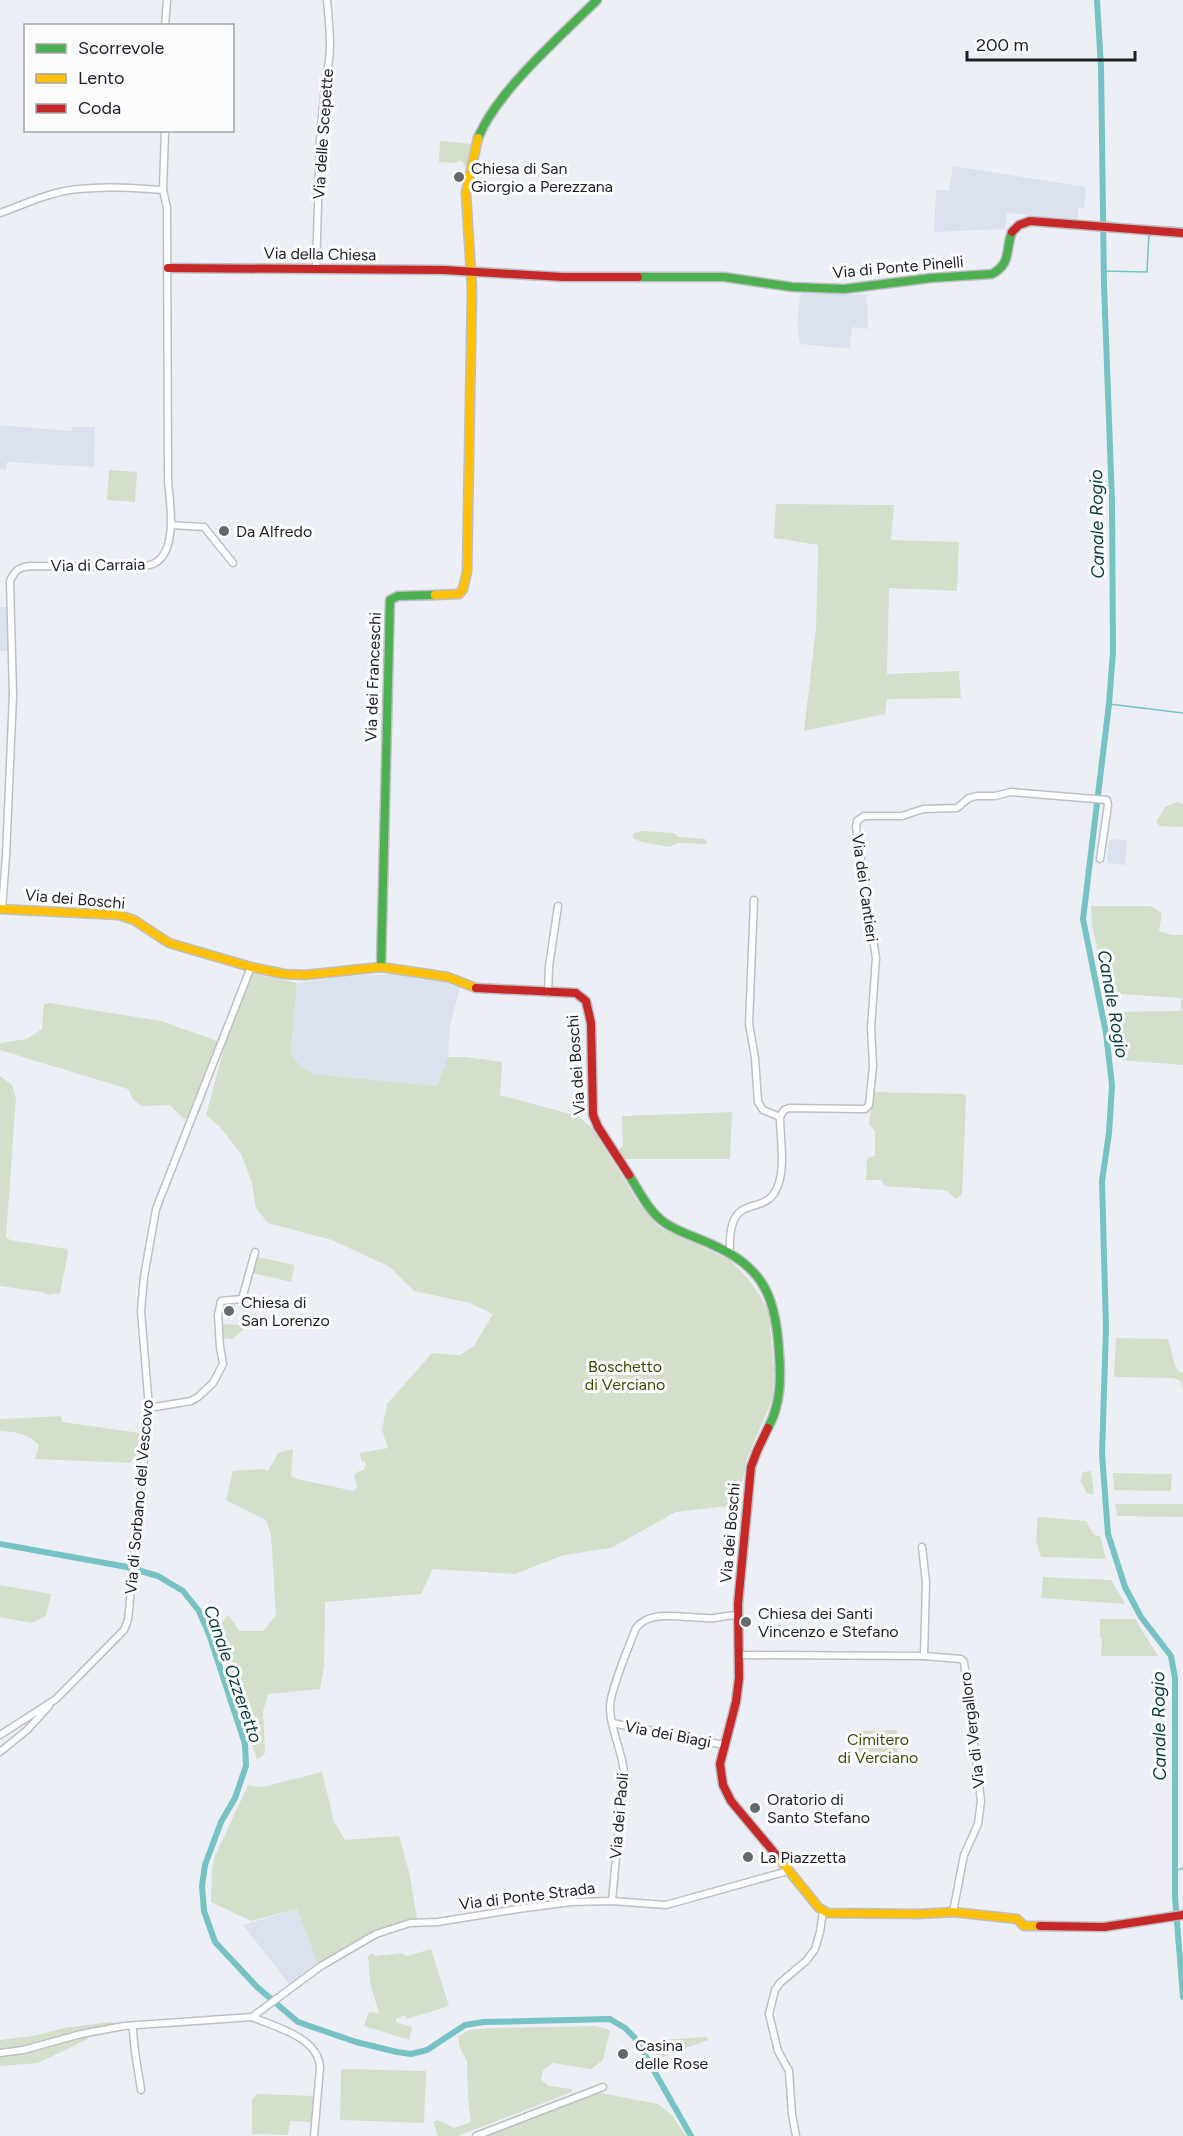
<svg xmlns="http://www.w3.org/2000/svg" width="1183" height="2136" font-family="Figtree,sans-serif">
<rect width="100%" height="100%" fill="#ecf0f6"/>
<!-- built -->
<g fill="#dbe2ed">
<path d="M953,166L1086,187L1084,208H1078V219L1007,213L1005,229L934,232L936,190L949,191Z"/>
<path d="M802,293L867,295L868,329L852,327L850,349L800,344L797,324L800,296Z"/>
<path d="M0,425L72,431V427H95L94,467L7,462L6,470L0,469Z"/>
<rect x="0" y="607" width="8" height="44"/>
<path d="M1109,839L1127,840L1125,865L1107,863Z"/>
<path d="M396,974L446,982L460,987L450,1025L448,1057L437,1086L314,1074L300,1066L291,1053L297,983L345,976Z"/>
<path d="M297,1909L317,1963L289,1984L243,1925Z"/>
</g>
<!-- green -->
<g fill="#d3dfcb">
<path d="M440,141L471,144L467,166H464L463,162L460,160L455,163L439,162Z"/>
<path d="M109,470L137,472L135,502L107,500Z"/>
<path d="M776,504L894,505L891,540L959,542L957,591L889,588L887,674L959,671L961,698L887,699L885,714L804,731L816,628L818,545L774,538Z"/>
<path d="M1177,802L1183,804V827L1160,826L1156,822L1165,807Z"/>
<path d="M641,831L674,833L678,837L705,839L707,844L678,843L670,847L642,842L632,838L634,833Z"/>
<path d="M1091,906H1151L1162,913L1159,931L1172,935H1183V1065L1118,1060L1109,1012L1181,1011V998L1107,993L1092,925Z"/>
<path d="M252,973L297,983L291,1053L300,1066L314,1074L437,1086L448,1057H466L502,1062L500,1095L578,1116L592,1128L640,1205L659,1227L730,1260L748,1279L761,1297L769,1314L774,1368L773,1398L747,1458L738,1505L676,1512L611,1548L564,1555L515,1574L433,1569L421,1594L325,1602L324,1667L320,1689L268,1694L263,1712L265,1753L257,1760L217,1629L228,1615L240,1631H263L276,1615L271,1534L266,1520L226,1500L233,1471L264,1469L268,1471L278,1453L293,1449L291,1476L297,1479L354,1491L357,1487L354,1475L357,1472L363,1470L366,1465L365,1462L361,1461L360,1453L388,1448L382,1430L387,1404L432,1353L460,1355L474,1346L493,1314L470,1303L414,1291L390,1267L332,1240L268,1223L256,1208L252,1183L241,1154L220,1127L206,1115L225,1044Z"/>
<path d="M49,1003L161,1021L223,1043L200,1112L184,1119L170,1105L141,1106L133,1099L128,1089L0,1050V1043L27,1039L42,1029L44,1004Z"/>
<path d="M0,1076L12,1085L16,1098L6,1237L10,1240L67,1249L68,1253L60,1293L48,1295L42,1292L0,1286Z"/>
<path d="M873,1092L964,1094L966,1098L962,1194L956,1199L947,1191L941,1190L885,1186L881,1180H866L867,1158L875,1156V1131L869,1124Z"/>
<path d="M732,1112L730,1159H623L622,1161L619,1150L623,1145L622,1116Z"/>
<path d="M257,1257L295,1265L291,1282L253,1273Z"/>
<path d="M221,1324L248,1325L232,1339L223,1338Z"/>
<path d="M1116,1338L1168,1339L1175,1365L1179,1372H1183V1389L1180,1381L1173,1378L1114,1377Z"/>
<path d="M61,1416L62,1422L140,1433L137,1454L130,1463L35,1459L39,1445C27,1433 16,1432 0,1431V1419Z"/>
<path d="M1091,1471L1094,1495L1087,1493L1080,1481L1083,1472Z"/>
<path d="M1113,1473L1172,1474L1171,1491L1114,1490Z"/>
<path d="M1115,1504H1183V1517L1117,1516Z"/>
<path d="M1038,1517L1086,1521L1094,1535L1100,1536L1106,1559L1041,1557L1036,1541Z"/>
<path d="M1043,1577L1111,1580L1125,1604L1041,1598Z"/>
<path d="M0,1585L51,1594L46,1616L31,1623L0,1617Z"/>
<path d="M1100,1619H1135L1158,1656H1101L1102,1639L1100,1638Z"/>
<path d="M897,1730L898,1764L858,1765L857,1731Z"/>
<path d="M322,1772L334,1821L345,1840L399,1836L409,1872L417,1918L380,1928L317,1963L297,1909L251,1921L211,1902L212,1869L215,1856L248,1785L262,1787Z"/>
<path d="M431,1949L449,2006L407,2019L405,2015L396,2019V2022L412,2027L409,2040L364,2026L369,2012L379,2013L370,1983L368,1956L373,1953L375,1956L402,1953L407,1956Z"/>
<path d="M111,2022L116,2024L65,2037L50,2043L0,2052V2040L33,2036L64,2028Z"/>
<path d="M596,2026L610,2030L603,2060L591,2069L553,2063L543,2070L541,2080L549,2086L572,2089V2092L458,2136H438L433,2122L438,2120L454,2128L471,2122L468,2096L467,2062L459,2045L458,2036L470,2030L491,2028Z"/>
<path d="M87,2035L88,2039L38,2063L0,2066V2056L37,2051Z"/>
<path d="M707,2037L708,2040L657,2059L646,2041Z"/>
<path d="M341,2069L426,2071L424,2123L340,2120Z"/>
<path d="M596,2092L658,2104L672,2115L686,2136H486Z"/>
<path d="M257,2094L315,2096L313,2122L290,2121L288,2135L252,2134V2100Z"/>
</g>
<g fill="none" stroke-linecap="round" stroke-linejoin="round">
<!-- stream -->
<g stroke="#76c2c4" stroke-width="1.5">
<path d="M1136,225L1183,228"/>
<path d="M1104,271L1147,272L1149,233"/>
<path d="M1109,704L1183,713"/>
<path d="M1175,1871L1183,1868"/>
</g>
<!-- canal -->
<g stroke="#76c2c4" stroke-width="6">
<path d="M1097,0L1101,67L1104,285L1112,502L1113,652L1109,704L1083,919L1106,1033L1112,1085L1109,1133L1102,1181L1106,1328L1102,1454L1108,1534L1125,1587L1141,1617L1171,1656L1175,1678V1897L1183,1997"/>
<path d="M0,1544L127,1567L158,1576L183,1591L199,1611L209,1634L245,1744L246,1766L235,1798L221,1822L205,1865L202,1886L204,1911L215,1942L257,1987L298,2022L356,2042L397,2052L411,2054L427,2050L465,2025L484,2022L610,2019L625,2028L636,2039L691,2136"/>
</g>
<defs>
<g id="street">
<path d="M165,26L167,0"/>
<path d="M0,213C25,204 52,191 79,189C107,186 135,188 163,190"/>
<path d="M316,269L320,139L326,75C333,52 329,24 327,0"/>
<path d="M171,525L204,527L233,563"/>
<path d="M754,900L749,1024L755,1058L758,1102L763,1110L780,1117"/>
<path d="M2,909L6,856L13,695L10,581C15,570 19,567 31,566L141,567C145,566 151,565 155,563C178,550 170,502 168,480L167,208L163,190L165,130"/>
<path d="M548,993L549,966L558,906"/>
<path d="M730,1253C727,1187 763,1220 777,1188C786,1168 780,1138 780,1117L784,1110L789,1108L861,1109H865L869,1105L873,1066L871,1028L876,958L856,827L857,821L864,816H902L923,809L957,808L969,798L977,796H995L1011,792L1107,800L1108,805L1100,859"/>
<path d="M149,1408L191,1401L198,1397L213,1383L223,1364L220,1347L218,1315L221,1301L242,1299L255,1252"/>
<path d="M922,1547L926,1582L924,1656"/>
<path d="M740,1655L924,1656L961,1659L964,1662L981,1801L978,1824L964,1855L953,1912"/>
<path d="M612,1723L724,1745"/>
<path d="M0,1735L56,1699L124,1630L128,1620L149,1408L141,1311L144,1277L156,1209L251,967"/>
<path d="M0,1752L27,1730L49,1706"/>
<path d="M612,1901L624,1772C622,1750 610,1729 610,1708C609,1693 630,1644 636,1628C652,1607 691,1620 714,1618C722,1617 730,1615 738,1615"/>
<path d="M252,2017C275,2027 319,2037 320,2068L314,2136"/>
<path d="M133,2026C133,2048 138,2068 141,2090"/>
<path d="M0,2053L23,2050L81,2034L124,2026L252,2017L321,1966L376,1934L410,1923L438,1922L518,1909L571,1902L612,1901L666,1905L788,1871"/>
<path d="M476,2136L603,2087"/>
<path d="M796,2136L792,2114L789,2071L778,2051L769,2014L775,1990L780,1983L807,1960L815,1949L820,1932L823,1911"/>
</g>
<g id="fast">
<path d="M478,138C497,91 560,37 597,0"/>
<path d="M638,277H724L792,287L844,289L931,278L992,274C1012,263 1005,250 1012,232"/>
<path d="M381,967L390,600L398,596L435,595"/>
<path d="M629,1175C639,1191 649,1212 665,1223C680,1233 699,1238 715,1246C765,1268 776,1300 779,1352C781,1379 781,1404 768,1428"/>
</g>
<g id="slow">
<path d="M435,595L459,594L463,589L467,572L472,289L466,193L478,138"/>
<path d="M0,909L119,915L134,920L169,943L251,967L284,974L305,975L381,967L448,977L476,988"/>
<path d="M777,1856L819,1908L828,1913L919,1914L953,1912L1017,1919L1024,1926H1040"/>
</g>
<g id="jam">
<path d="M1012,232L1019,225L1030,221L1183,233"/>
<path d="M168,268L444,270L563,277H638"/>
<path d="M476,988L576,993L586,1001L591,1023L593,1115L598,1127L629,1175"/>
<path d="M768,1428L757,1451L751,1467L738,1604L739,1678L736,1702L720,1764L723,1785L731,1801L777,1856"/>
<path d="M1040,1926L1104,1927L1183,1915"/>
</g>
</defs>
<!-- street casing -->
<use href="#street" stroke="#bdbfc3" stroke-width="9"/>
<!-- fast casing -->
<use href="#fast" stroke="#bdbfc3" stroke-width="11"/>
<!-- slow casing -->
<use href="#slow" stroke="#bdbfc3" stroke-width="11"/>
<!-- jam casing -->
<use href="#jam" stroke="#bdbfc3" stroke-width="11"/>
<!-- street -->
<use href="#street" stroke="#fcfdfe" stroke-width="6"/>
<!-- fast -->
<use href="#fast" stroke="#4caf50" stroke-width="8"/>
<!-- slow -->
<use href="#slow" stroke="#ffc107" stroke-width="8"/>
<!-- jam -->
<use href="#jam" stroke="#c62828" stroke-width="8"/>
</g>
<!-- markers -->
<g fill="#65686c" stroke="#fbfcfe" stroke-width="2">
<circle cx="459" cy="177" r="6"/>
<circle cx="224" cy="531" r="6"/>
<circle cx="229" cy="1311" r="6"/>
<circle cx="746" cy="1622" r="6"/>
<circle cx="755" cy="1808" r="6"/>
<circle cx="748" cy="1857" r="6"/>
<circle cx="623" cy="2054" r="6"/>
</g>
<g text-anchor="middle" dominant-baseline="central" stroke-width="6" stroke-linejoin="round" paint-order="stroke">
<!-- street labels -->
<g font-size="16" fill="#1d1f22" stroke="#fbfcfe">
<text transform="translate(323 134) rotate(-86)">Via delle Scepette</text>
<text transform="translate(320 254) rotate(1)">Via della Chiesa</text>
<text transform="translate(898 267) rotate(-5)">Via di Ponte Pinelli</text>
<text transform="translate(98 565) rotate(-1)">Via di Carraia</text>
<text transform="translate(373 677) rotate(-88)">Via dei Franceschi</text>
<text transform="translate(865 888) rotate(82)">Via dei Cantieri</text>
<text transform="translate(75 899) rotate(5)">Via dei Boschi</text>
<text transform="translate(576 1065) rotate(-94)">Via dei Boschi</text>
<text transform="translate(139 1497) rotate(-85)">Via di Sorbano del Vescovo</text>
<text transform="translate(730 1533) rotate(-85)">Via dei Boschi</text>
<text transform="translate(972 1730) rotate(-97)">Via di Vergalloro</text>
<text transform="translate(668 1734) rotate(11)">Via dei Biagi</text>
<text transform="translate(619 1816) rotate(-85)">Via dei Paoli</text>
<text transform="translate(527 1896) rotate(-7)">Via di Ponte Strada</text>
</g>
<!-- poi labels -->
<g font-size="16" fill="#1d1f22" stroke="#fbfcfe" text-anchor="start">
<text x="471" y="168">Chiesa di San<tspan x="471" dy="18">Giorgio a Perezzana</tspan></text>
<text x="236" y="531">Da Alfredo</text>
<text x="241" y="1302">Chiesa di<tspan x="241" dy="18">San Lorenzo</tspan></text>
<text x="758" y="1613">Chiesa dei Santi<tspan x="758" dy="18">Vincenzo e Stefano</tspan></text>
<text x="767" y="1799">Oratorio di<tspan x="767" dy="18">Santo Stefano</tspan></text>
<text x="760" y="1857">La Piazzetta</text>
<text x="635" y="2045">Casina<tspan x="635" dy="18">delle Rose</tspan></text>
</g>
<!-- park labels -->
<g font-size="16" fill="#375003" stroke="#fbfcfe">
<text x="625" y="1366">Boschetto<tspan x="625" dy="18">di Verciano</tspan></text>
<text x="878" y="1739">Cimitero<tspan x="878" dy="18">di Verciano</tspan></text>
</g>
<!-- water labels -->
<g font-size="18" font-style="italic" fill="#083b3c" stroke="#fbfcfe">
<text transform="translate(1097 524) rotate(-91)">Canale Rogio</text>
<text transform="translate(1113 1004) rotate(80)">Canale Rogio</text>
<text transform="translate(233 1674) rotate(71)">Canale Ozzeretto</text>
<text transform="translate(1159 1726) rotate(-91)">Canale Rogio</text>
</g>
</g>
<!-- legend -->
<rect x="24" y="24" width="210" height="108" fill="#fbfcfe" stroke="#a2a4a6" stroke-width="1.5"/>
<rect x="36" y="44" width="30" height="9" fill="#4caf50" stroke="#a2a4a6" stroke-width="1.5"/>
<text x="78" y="54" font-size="18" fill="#1d1f22">Scorrevole</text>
<rect x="36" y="74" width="30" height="9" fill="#ffc107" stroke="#a2a4a6" stroke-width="1.5"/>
<text x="78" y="84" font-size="18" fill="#1d1f22">Lento</text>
<rect x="36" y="104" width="30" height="9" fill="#c62828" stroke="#a2a4a6" stroke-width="1.5"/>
<text x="78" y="114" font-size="18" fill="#1d1f22">Coda</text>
<!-- scale -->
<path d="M967 51v9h168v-9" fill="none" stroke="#1d1f22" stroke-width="3"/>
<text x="976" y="51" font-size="18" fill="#1d1f22" stroke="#fbfcfe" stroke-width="4.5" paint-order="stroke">200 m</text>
</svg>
